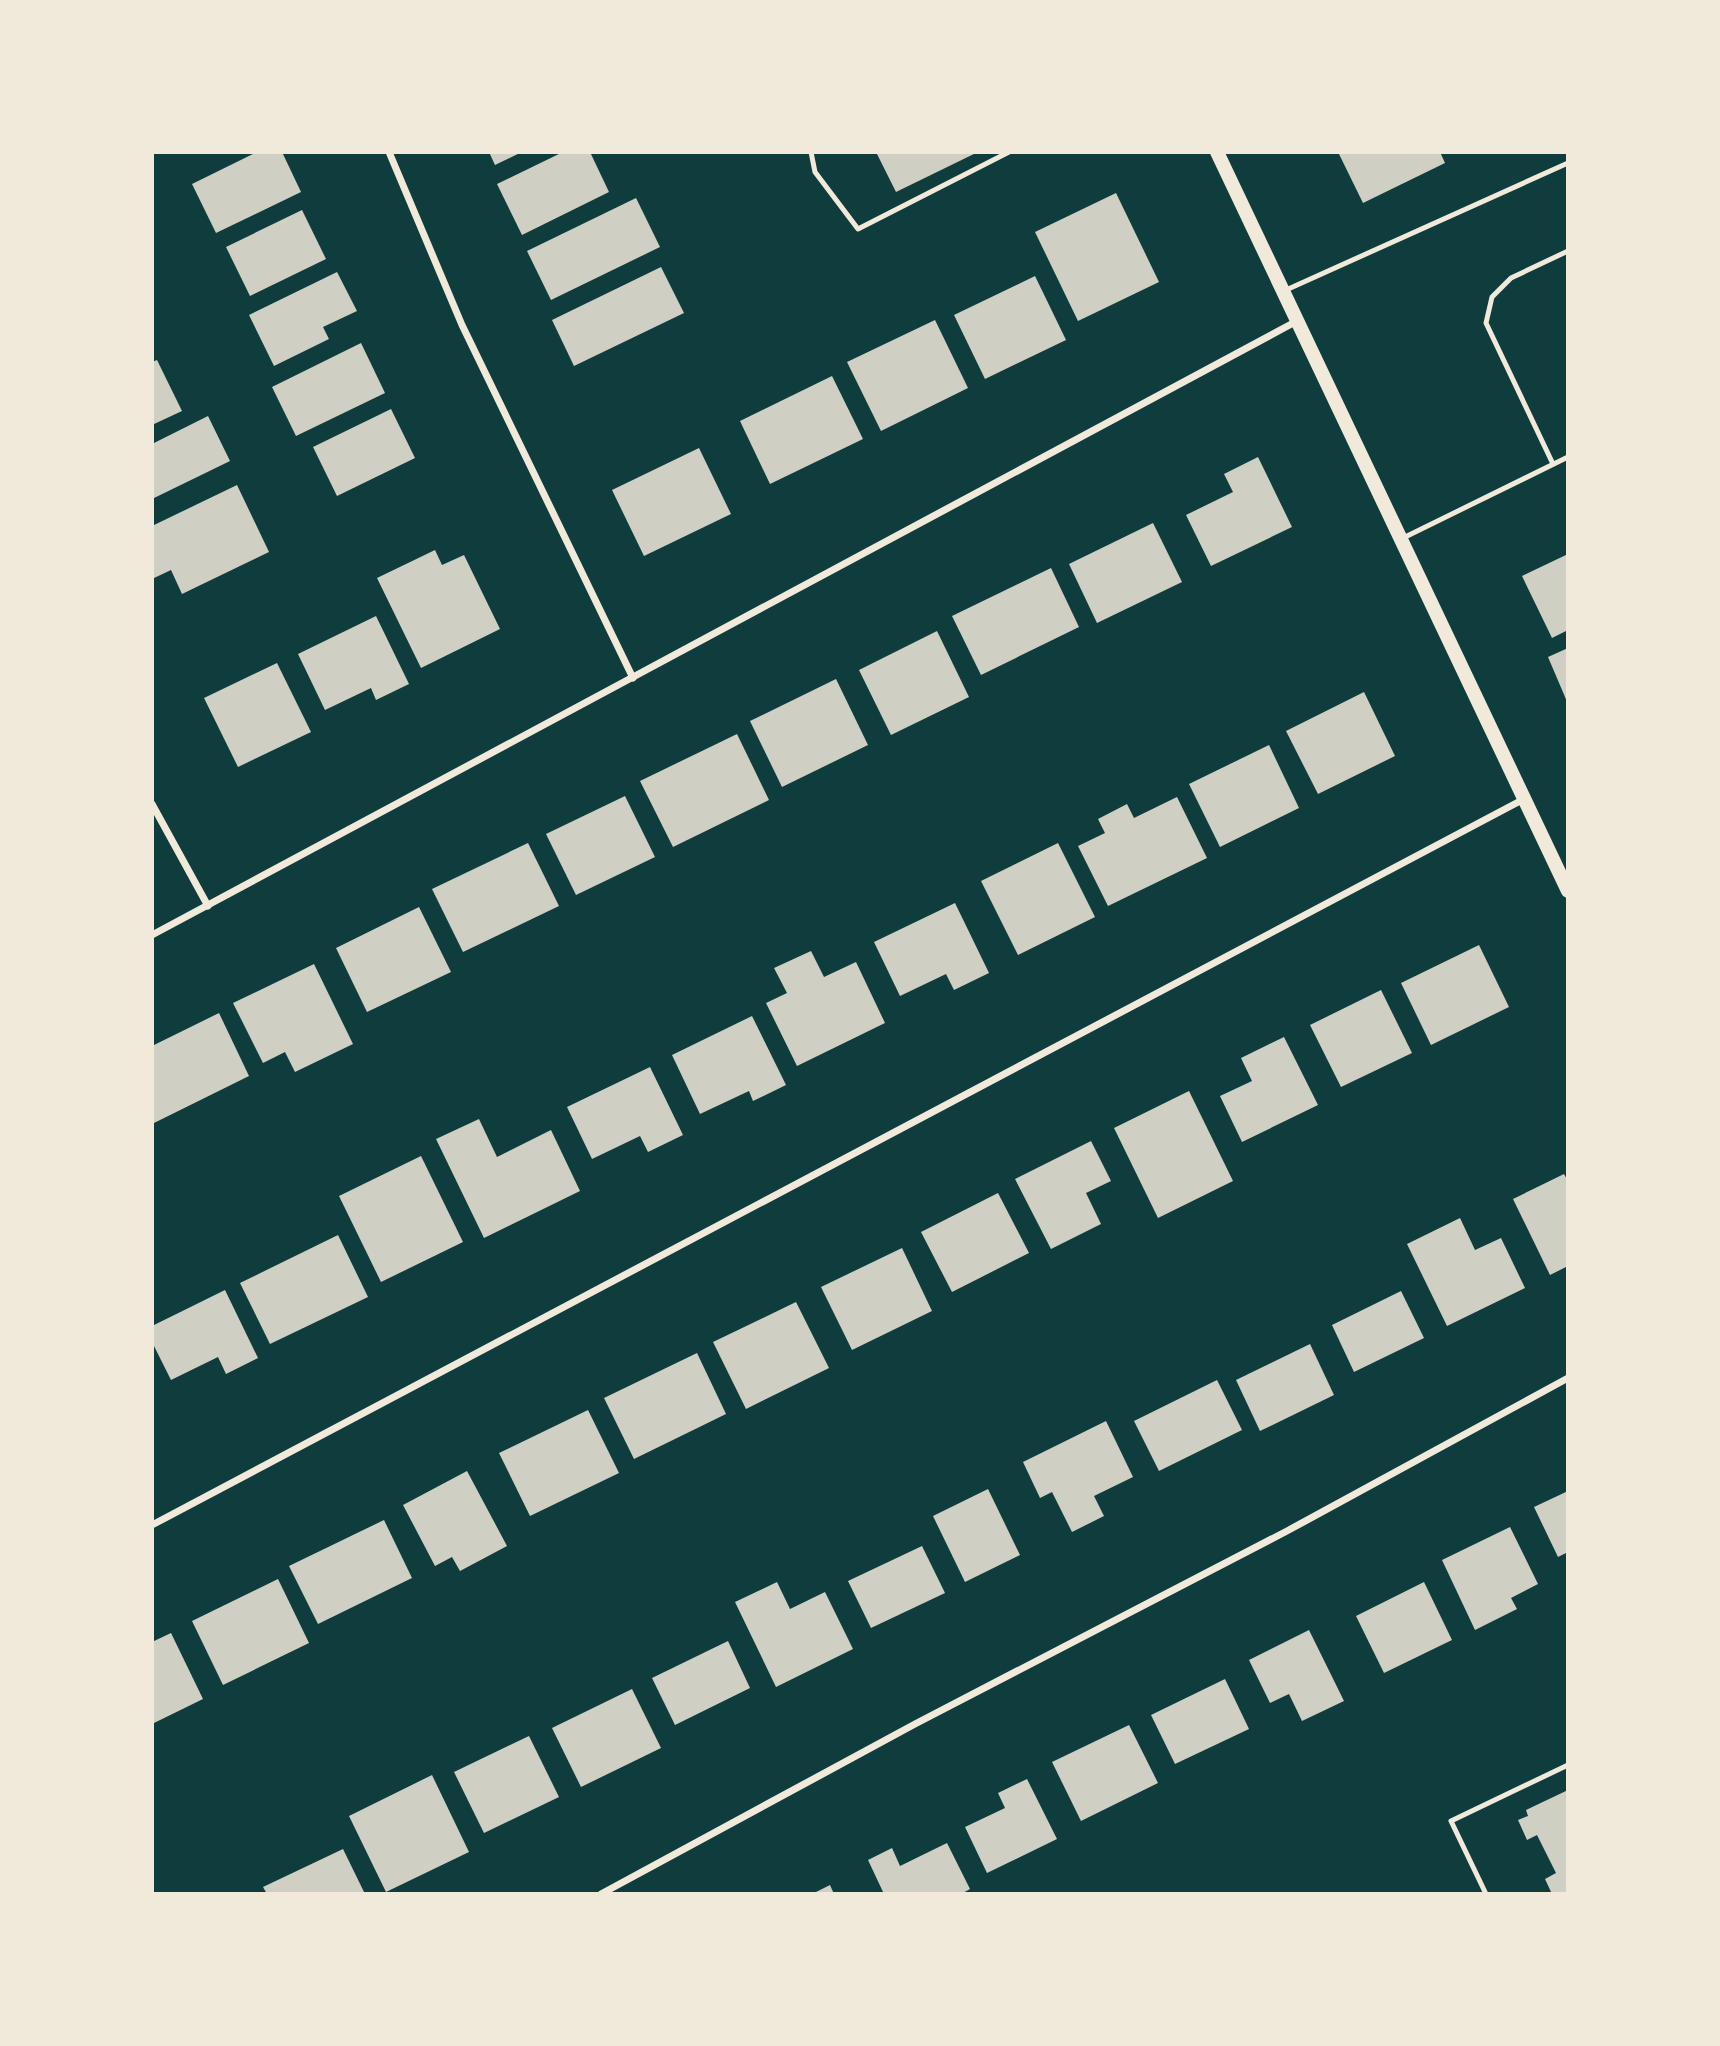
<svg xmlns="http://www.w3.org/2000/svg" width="1720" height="2046" font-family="'Work Sans',sans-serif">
<rect width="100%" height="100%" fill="#0f3d3e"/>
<!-- building -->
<g fill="#cfcfc3">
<path d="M257,152H282L301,192L216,233L192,184Z"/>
<path d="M489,152H522L495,165Z"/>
<path d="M563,152H590L609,192L522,235L497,184Z"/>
<path d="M876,152H978L896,192Z"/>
<path d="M1338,152H1440L1445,163L1363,203Z"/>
<path d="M1116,193L1159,282L1078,321L1035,232Z"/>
<path d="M636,198L660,247L551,300L527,251Z"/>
<path d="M302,210L326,259L250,296L226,247Z"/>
<path d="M661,267L684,313L574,366L552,320Z"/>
<path d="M337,272L357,311L323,327L329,339L274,366L249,315Z"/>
<path d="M1035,276L1066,340L985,379L954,315Z"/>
<path d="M935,320L968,388L881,431L847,362Z"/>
<path d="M361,343L385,393L296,436L272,387Z"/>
<path d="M157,360L182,411L152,425V362Z"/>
<path d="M832,376L863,439L770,484L740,421Z"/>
<path d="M391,409L415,458L337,496L313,447Z"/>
<path d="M208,416L230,461L152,499V444Z"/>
<path d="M699,448L731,514L644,556L612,490Z"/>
<path d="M1258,457L1292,527L1211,566L1186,515L1233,492L1224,474Z"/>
<path d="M237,485L269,552L182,594L171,570L152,579V526Z"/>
<path d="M1153,523L1182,582L1097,623L1069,564Z"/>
<path d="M435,550L442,565L464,555L500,629L421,668L377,578Z"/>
<path d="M1568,554V630L1552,638L1522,576Z"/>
<path d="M1051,568L1079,627L981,675L952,616Z"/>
<path d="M376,616L409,684L376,700L371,688L325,710L298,654Z"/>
<path d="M937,631L969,697L891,735L859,670Z"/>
<path d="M1568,648V704L1548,657Z"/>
<path d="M277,663L311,732L238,767L204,698Z"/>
<path d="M836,679L868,745L782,787L750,721Z"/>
<path d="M1364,692L1395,756L1318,794L1286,731Z"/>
<path d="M737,734L769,800L673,847L640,781Z"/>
<path d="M1269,745L1299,808L1220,847L1189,784Z"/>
<path d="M625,796L655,857L576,895L546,834Z"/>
<path d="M1177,797L1207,858L1108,906L1078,846L1105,833L1098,819L1127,804L1134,818Z"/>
<path d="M528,843L559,906L463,952L432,889Z"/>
<path d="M1058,843L1095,917L1018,955L981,881Z"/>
<path d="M955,903L989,973L954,990L946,974L900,996L874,942Z"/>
<path d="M419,907L451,972L367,1012L336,948Z"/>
<path d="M1479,945L1509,1007L1431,1045L1401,983Z"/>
<path d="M811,951L824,977L856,962L885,1023L797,1066L766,1003L787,993L774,968Z"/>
<path d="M314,964L353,1044L295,1072L285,1052L263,1063L233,1003Z"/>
<path d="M1381,990L1412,1053L1341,1087L1310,1025Z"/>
<path d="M219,1013L249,1076L152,1124V1046Z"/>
<path d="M752,1016L786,1085L753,1101L749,1091L700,1114L672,1055Z"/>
<path d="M1284,1037L1318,1105L1242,1142L1220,1096L1252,1081L1241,1058Z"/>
<path d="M650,1067L683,1135L648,1152L640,1136L592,1159L567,1107Z"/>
<path d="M1189,1091L1233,1181L1158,1218L1114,1128Z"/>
<path d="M479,1119L497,1157L551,1130L580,1191L484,1238L436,1139Z"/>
<path d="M1091,1141L1111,1181L1086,1193L1101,1224L1051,1249L1015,1179Z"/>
<path d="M421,1156L463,1242L381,1282L339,1196Z"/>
<path d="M1564,1174L1568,1181V1266L1550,1275L1513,1199Z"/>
<path d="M998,1193L1029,1253L952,1292L921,1232Z"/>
<path d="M1460,1218L1475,1250L1501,1238L1525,1288L1447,1326L1407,1244Z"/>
<path d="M338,1235L368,1297L270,1344L240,1283Z"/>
<path d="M902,1248L932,1311L852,1350L821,1287Z"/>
<path d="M225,1290L258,1358L226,1374L218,1357L171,1380L152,1342V1326Z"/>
<path d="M1401,1291L1424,1338L1354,1372L1332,1325Z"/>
<path d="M796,1302L829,1368L746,1409L713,1342Z"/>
<path d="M1310,1344L1334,1395L1260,1431L1236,1380Z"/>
<path d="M697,1353L726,1414L634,1459L604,1398Z"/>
<path d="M1217,1380L1242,1430L1159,1471L1134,1421Z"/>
<path d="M588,1410L619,1473L530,1516L499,1453Z"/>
<path d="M1106,1421L1133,1477L1094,1496L1104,1516L1072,1532L1052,1492L1040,1498L1023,1462Z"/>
<path d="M467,1471L507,1546L460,1571L452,1557L435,1566L403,1505Z"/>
<path d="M988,1489L1020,1555L965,1582L933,1516Z"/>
<path d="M1568,1491V1552L1558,1557L1534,1507Z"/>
<path d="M384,1520L412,1578L318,1624L289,1566Z"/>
<path d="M1510,1527L1538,1584L1511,1598L1517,1609L1475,1630L1442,1560Z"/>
<path d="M922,1546L945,1593L871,1628L848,1581Z"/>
<path d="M278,1579L309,1643L223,1685L192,1621Z"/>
<path d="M777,1582L790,1609L825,1592L853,1649L776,1687L735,1602Z"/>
<path d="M1424,1582L1452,1640L1384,1673L1356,1616Z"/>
<path d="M1309,1630L1344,1701L1302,1721L1289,1694L1270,1703L1249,1660Z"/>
<path d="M171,1633L203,1699L152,1724V1642Z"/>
<path d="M728,1641L750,1688L675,1725L652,1678Z"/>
<path d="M1225,1679L1249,1729L1175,1764L1151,1715Z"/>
<path d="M632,1689L661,1748L581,1787L552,1728Z"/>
<path d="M1129,1725L1158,1783L1081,1821L1052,1762Z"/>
<path d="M529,1736L559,1797L484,1833L454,1772Z"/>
<path d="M432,1775L469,1852L386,1892L349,1816Z"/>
<path d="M1027,1779L1057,1839L987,1873L965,1827L1005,1808L998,1793Z"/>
<path d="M1568,1790V1894H1552L1545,1879L1556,1873L1537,1835L1527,1840L1518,1820L1528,1816L1526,1810Z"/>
<path d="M947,1843L970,1889L961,1894H884L868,1860L892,1848L900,1866Z"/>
<path d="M343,1849L365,1894H267L263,1887Z"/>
<path d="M830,1885L834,1894H812Z"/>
</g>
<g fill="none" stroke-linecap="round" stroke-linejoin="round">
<!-- service -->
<g stroke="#f1e9da" stroke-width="5">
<path d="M811,152L815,172L858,229L1009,152"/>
<path d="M1286,290L1568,163"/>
<path d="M1553,464L1486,323L1492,297L1511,278L1568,251"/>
<path d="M1401,539L1568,457"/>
<path d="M1486,1894L1451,1821L1568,1765"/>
</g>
<!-- minor -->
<g stroke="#f1e9da" stroke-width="7">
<path d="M389,152L462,325L633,678"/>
<path d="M152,804L208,906"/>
<path d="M152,935L1297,321"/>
<path d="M152,1525L1524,799"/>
<path d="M601,1894L915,1724L1287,1531L1568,1378"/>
</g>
<!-- secondary -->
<path stroke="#f1e9da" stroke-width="14" d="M1217,152L1568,891"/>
</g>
<!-- border -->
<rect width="1720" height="2046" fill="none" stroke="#f1e9da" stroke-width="308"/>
</svg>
